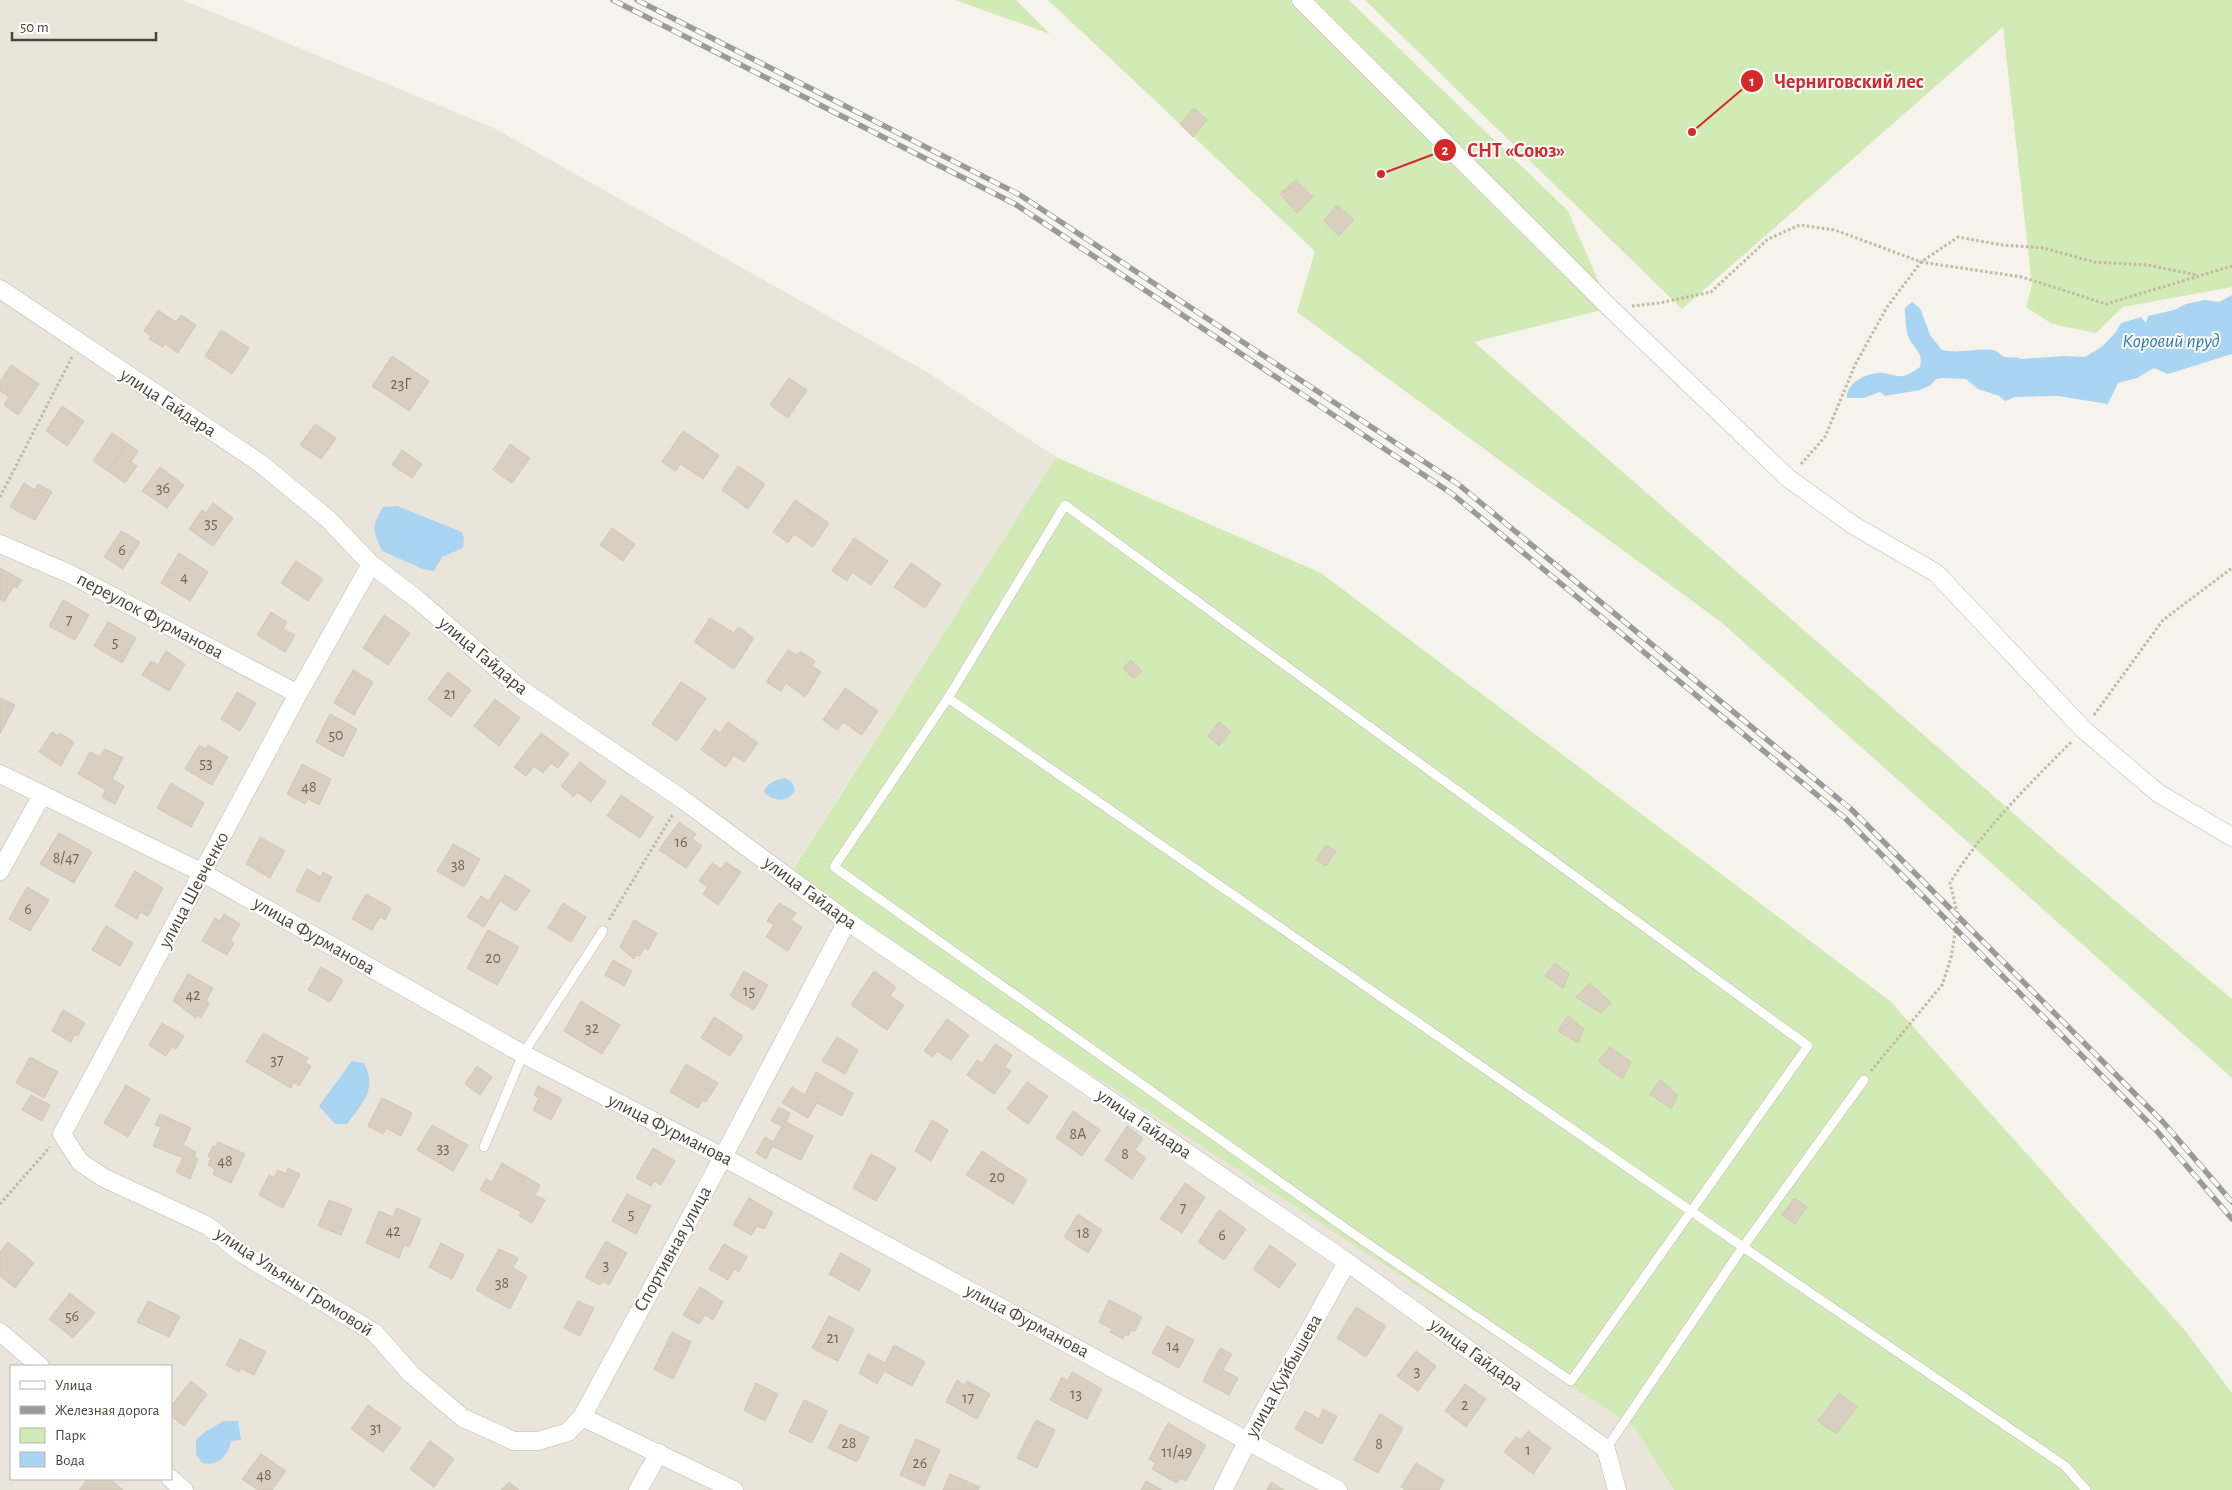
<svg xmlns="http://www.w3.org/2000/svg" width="2232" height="1490" font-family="'Alegreya Sans',sans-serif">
<rect width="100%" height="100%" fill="#f6f3ec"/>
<!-- residential -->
<path fill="#eae5da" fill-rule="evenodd" d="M0,0H183L494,128L927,372L1056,457L793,868L1634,1427L1674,1490H0ZM11,1366H171V1479H11Z"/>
<!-- green -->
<g fill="#d2eab5">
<path d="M955,0H1016L1050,34Z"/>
<path d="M1048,0H1349L1568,211L1610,308L1474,342L2068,861L2232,999V1078L1721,622L1297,312L1315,251Z"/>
<path d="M1365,0H2232V287L2123,307L2096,333L2052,324L2026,307L2032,285L2003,27L1682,309Z"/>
<path d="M1056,457L1321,573L1890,1001L2187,1333L2232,1393V1490H1674L1634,1427L788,877Z"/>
</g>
<!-- water -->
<g fill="#a9d4f2">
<path d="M2232,295V354L2168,374L2154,368L2137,378L2118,383L2108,404L2058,396L2015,397L2005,401L1999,396L1978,389L1966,379L1943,378L1936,379L1931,385L1920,390L1885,396L1880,392L1863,398H1847C1846,383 1865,374 1878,373C1887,372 1893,377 1902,376C1909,375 1914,371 1920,367C1924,351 1913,349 1908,336C1906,330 1905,315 1905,308L1912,302L1920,308L1930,335L1942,350C1959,354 1976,348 1993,350C1999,351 2000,356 2006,357C2012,358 2015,356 2021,359L2065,356L2085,357L2103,346L2116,332L2121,323L2141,317L2146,323L2148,316L2174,310L2186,304L2205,300L2219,302Z"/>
<path d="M397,506L462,532L464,538L463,548L442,557L434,571L423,569L382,551C373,530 371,527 383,507Z"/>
<path d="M785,778L792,782L795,790C788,803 773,802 764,792C767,782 776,780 785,778Z"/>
<path d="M352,1061L364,1063C378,1090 362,1103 347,1124H335L319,1106Z"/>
<path d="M224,1421H238L241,1440L231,1441C228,1456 218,1467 202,1463L196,1454V1440L206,1431Z"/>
</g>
<!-- building -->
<g fill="#d8cfc1" stroke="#d3c7b4">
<path d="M1194,108L1207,120L1193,137L1180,124Z"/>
<path d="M1296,180L1313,197L1297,213L1280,194Z"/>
<path d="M1337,205L1354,220L1339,236L1324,221Z"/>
<path d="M158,310L176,322L181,315L196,325L178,353L165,344L163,347L149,339L151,336L144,331Z"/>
<path d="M221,330L249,348L232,374L205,356Z"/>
<path d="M392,356L429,381L409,411L372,386Z"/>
<path d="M11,365L39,384L18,415L4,405L9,397L0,391V382Z"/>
<path d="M789,378L807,390L788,418L770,405Z"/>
<path d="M62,406L84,421L67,446L46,431Z"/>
<path d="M315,424L336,438L321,459L300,445Z"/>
<path d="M683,431L719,455L703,479L680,464L676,471L662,462Z"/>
<path d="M112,433L127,443L108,471L93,461Z"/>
<path d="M127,443L138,451L131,462L137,466L125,483L108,471Z"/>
<path d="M510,444L530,458L512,483L493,470Z"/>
<path d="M402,450L422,464L412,478L392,465Z"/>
<path d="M738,466L765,484L748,509L722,490Z"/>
<path d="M160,467L184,485L167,508L142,491Z"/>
<path d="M24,483L35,490L38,484L52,492L35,520L10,507Z"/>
<path d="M795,500L829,523L813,547L794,534L788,543L773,532Z"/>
<path d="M213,503L233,518L213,546L189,529L202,510L206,513Z"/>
<path d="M612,528L635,544L623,561L600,545Z"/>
<path d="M121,531L140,542L123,569L104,557Z"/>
<path d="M854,538L888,561L871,585L852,572L847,581L832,571Z"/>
<path d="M179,553L208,572L190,601L161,583Z"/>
<path d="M296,561L323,579L308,601L281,583Z"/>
<path d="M911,563L941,584L925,608L894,587Z"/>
<path d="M0,568L22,580L17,588L14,586L4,602L0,599Z"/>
<path d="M63,600L89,615L75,640L49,626Z"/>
<path d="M271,612L287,622L283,629L295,635L285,652L257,635Z"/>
<path d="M384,615L410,633L388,665L363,648Z"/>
<path d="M710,618L734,633L738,627L754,638L734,669L694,642Z"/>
<path d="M108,622L136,638L122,663L94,646Z"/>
<path d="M788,650L797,655L800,651L815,661L812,666L821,672L805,697L786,683L781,691L766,682Z"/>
<path d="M166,651L185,664L169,691L142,675L151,661L158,665Z"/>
<path d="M1131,660L1142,671L1134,679L1123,668Z"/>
<path d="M353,670L373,682L354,715L334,703Z"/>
<path d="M448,672L471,690L451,717L428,699Z"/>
<path d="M681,682L706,698L677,741L652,724Z"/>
<path d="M845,688L878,711L862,735L843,722L837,730L823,720Z"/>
<path d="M237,692L256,703L240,731L221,719Z"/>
<path d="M0,698L15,705L0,734Z"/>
<path d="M495,699L520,718L499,746L474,726Z"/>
<path d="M330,714L357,729L343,757L316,742Z"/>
<path d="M728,722L758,743L744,762L734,755L726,767L701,750L715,729L720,733Z"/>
<path d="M1219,722L1231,732L1219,746L1208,736Z"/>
<path d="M52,732L58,736L60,733L74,742L61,766L39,752Z"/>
<path d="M541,733L569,754L558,768L551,763L543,773L534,766L526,776L514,767Z"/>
<path d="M199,745L206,749L208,745L228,757L212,785L185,769Z"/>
<path d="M105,749L123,758L112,779L124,786L115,804L102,797L106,790L78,774L90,752L100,757Z"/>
<path d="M580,762L606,782L591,802L577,792L574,797L561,786Z"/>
<path d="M302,764L331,779L319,805L308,799L305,804L287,794Z"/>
<path d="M171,783L204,803L191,827L157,808Z"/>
<path d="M621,795L653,817L640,838L607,816Z"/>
<path d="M679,822L696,834L692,839L702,846L686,868L659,850Z"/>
<path d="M59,833L92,852L74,883L40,864Z"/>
<path d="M260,837L285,851L270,878L246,864Z"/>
<path d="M453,844L480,859L464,887L437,871Z"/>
<path d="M1326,845L1336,851L1326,866L1316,860Z"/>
<path d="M726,862L741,872L718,905L703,894L708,887L699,881L712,863L721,869Z"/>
<path d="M307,869L321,877L323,872L332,877L319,902L296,891Z"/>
<path d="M135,871L163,888L148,916L140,912L137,919L115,906Z"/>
<path d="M505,875L530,890L516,911L500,901L484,927L467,917L481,896L489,901Z"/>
<path d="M27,887L49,900L30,931L9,919Z"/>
<path d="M366,894L391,908L385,920L380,917L372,930L352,919Z"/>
<path d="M563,903L586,917L571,942L548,928Z"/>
<path d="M779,903L796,913L791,920L802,927L788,951L766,937L774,925L767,921Z"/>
<path d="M224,914L240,924L230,941L234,943L227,955L202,941L215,918L220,921Z"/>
<path d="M634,920L657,933L648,950L644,948L640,956L636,955L634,959L620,947Z"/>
<path d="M106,926L133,943L120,966L92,950Z"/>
<path d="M488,930L519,947L497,985L467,968Z"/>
<path d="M613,960L632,971L624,986L605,975Z"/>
<path d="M1555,963L1569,974L1563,988L1545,976Z"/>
<path d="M321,967L343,980L330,1002L308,990Z"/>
<path d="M744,971L768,985L754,1010L730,996Z"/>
<path d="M874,971L896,987L890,996L904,1005L887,1030L851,1005Z"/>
<path d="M188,974L213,988L206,1001L209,1003L201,1018L197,1015L196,1018L173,1001Z"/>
<path d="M1590,983L1611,1003L1600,1013L1576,997Z"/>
<path d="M581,1001L620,1025L602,1054L564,1031Z"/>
<path d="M63,1010L85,1023L78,1036L75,1034L71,1042L52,1031Z"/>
<path d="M1568,1016L1584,1029L1578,1043L1558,1031Z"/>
<path d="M714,1017L743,1036L730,1056L701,1038Z"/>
<path d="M947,1019L969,1035L951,1060L937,1051L933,1057L924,1051Z"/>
<path d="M162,1023L184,1036L176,1049L172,1046L166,1056L149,1045Z"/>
<path d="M263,1033L308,1058L305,1063L311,1066L299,1086L294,1082L291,1088L246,1062Z"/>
<path d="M837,1037L858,1050L845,1074L822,1061Z"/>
<path d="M995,1044L1012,1055L1005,1067L1011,1071L994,1094L967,1075L977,1060L982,1063Z"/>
<path d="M1610,1047L1631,1062L1622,1079L1598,1061Z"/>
<path d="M30,1057L58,1072L44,1098L16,1083Z"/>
<path d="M686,1064L718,1083L706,1102L703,1100L698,1108L670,1092Z"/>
<path d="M477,1066L492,1077L480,1095L465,1084Z"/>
<path d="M816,1072L853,1093L842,1116L817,1103L808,1118L782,1103L792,1087L805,1095Z"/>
<path d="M1660,1080L1678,1095L1671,1109L1650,1094Z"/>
<path d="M1027,1082L1048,1096L1028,1124L1007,1109Z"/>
<path d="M126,1085L150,1099L128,1137L104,1123Z"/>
<path d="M538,1086L562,1099L551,1120L533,1110L539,1098L534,1095Z"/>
<path d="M31,1095L50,1105L42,1121L22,1110Z"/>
<path d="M382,1098L412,1113L401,1136L386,1128L383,1134L368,1126Z"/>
<path d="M779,1107L790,1113L786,1122L813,1136L801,1160L772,1146L766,1159L756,1153L765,1137L773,1142L782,1126L771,1121Z"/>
<path d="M1073,1111L1100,1130L1082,1156L1056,1138Z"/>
<path d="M160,1114L191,1128L183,1145L196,1152L194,1157L198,1159L190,1179L176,1172L183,1158L153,1146L161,1127L155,1125Z"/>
<path d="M932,1120L948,1130L931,1161L915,1151Z"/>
<path d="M432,1125L468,1145L453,1171L417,1150Z"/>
<path d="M1127,1126L1143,1138L1135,1150L1146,1158L1132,1179L1105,1160Z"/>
<path d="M218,1142L245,1154L231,1183L213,1174L215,1169L208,1165L211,1158L208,1156L213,1146L216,1147Z"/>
<path d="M653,1148L675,1161L661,1185L654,1181L651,1186L636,1178Z"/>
<path d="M982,1151L1027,1180L1013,1204L966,1175Z"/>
<path d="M871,1154L896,1168L876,1201L853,1188Z"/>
<path d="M502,1163L540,1185L535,1195L545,1200L532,1223L519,1216L521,1212L480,1190L486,1179L492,1182Z"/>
<path d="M288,1168L300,1174L283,1208L259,1195L269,1175L274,1178L278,1170L286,1174Z"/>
<path d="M1185,1183L1205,1197L1182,1233L1160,1219Z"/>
<path d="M627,1194L651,1206L636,1234L612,1221Z"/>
<path d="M749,1198L773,1212L764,1229L757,1226L751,1235L733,1225Z"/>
<path d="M1794,1198L1807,1207L1795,1224L1782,1215Z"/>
<path d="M329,1200L352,1209L341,1235L318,1226Z"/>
<path d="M397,1208L421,1219L409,1247L404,1245L399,1258L366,1243L379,1211L393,1217Z"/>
<path d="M1219,1210L1246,1229L1224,1260L1198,1242Z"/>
<path d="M1078,1214L1102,1230L1088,1253L1064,1237Z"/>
<path d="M606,1241L627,1253L609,1285L603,1281L600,1285L585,1277Z"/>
<path d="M8,1242L34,1263L15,1288L0,1276V1252Z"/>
<path d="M441,1243L464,1255L452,1279L429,1267Z"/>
<path d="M724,1244L747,1257L739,1272L734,1269L728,1280L709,1269Z"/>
<path d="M1270,1245L1296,1264L1279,1288L1253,1269Z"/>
<path d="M499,1249L518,1258L513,1268L527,1276L510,1309L476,1290Z"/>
<path d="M841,1253L871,1270L859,1291L829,1274Z"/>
<path d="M700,1287L723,1302L713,1320L705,1315L699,1324L683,1315Z"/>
<path d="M70,1293L95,1313L73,1338L49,1319Z"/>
<path d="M1109,1300L1142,1317L1135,1331L1131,1330L1128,1336L1125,1334L1123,1339L1110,1332L1112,1329L1099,1322Z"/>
<path d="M148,1301L180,1316L169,1337L137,1322Z"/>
<path d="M578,1301L594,1308L580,1336L564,1328Z"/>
<path d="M1356,1307L1386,1326L1366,1357L1337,1338Z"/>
<path d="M829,1316L854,1329L838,1361L812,1348Z"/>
<path d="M1167,1326L1194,1340L1179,1368L1152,1353Z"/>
<path d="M672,1332L691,1342L673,1379L654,1369Z"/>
<path d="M240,1339L266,1352L254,1375L241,1368L239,1372L226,1365Z"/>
<path d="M894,1345L925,1362L912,1386L884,1371L877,1384L859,1373L868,1354L885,1363Z"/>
<path d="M1220,1348L1232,1354L1223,1370L1238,1378L1229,1395L1203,1381Z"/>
<path d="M1416,1351L1436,1366L1418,1391L1397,1376Z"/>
<path d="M1072,1372L1102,1389L1087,1419L1050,1400L1062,1377L1068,1381Z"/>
<path d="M957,1380L964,1385L967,1381L990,1394L977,1419L946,1402Z"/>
<path d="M191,1381L207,1394L184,1426L171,1416V1406Z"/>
<path d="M756,1383L778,1394L765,1421L744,1410Z"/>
<path d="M1465,1384L1486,1399L1466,1427L1445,1411Z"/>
<path d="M1839,1393L1857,1407L1836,1434L1818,1421Z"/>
<path d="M804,1400L827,1411L812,1443L789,1432Z"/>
<path d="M368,1405L401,1428L383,1452L351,1429Z"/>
<path d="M1323,1409L1337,1416L1322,1444L1295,1429L1305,1411L1319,1419Z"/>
<path d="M1380,1414L1403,1428L1378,1473L1354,1460Z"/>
<path d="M1036,1420L1055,1430L1037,1468L1017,1458Z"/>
<path d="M1168,1423L1206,1445L1186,1481L1180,1478L1177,1483L1152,1469L1156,1463L1149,1459Z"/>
<path d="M840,1424L869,1437L857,1462L828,1448Z"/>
<path d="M1528,1431L1551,1448L1533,1474L1504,1452L1516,1437L1521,1440Z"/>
<path d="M916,1439L940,1450L924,1486L900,1475Z"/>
<path d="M430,1441L454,1459L434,1487L410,1469Z"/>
<path d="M261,1454L286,1471L272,1490H258L242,1479Z"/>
<path d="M1416,1463L1444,1480L1439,1490H1406L1401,1487Z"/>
<path d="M950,1474L980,1487L978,1490H943Z"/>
<path d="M88,1479H110L123,1490H79Z"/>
<path d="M1146,1481L1162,1490H1141Z"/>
<path d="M509,1482L519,1490H501Z"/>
<path d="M1271,1482L1284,1490H1267Z"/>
</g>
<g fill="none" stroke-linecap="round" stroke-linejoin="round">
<defs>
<g id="lane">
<path d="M1065,505L1808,1046L1571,1381L1355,1235L834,867L948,698Z"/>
<path d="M948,698L1743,1247L2065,1466L2086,1490"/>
<path d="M484,1147L523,1054L603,931"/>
<path d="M1606,1449L1743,1247L1864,1080"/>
</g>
<g id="street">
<path d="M1301,0L1610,308L1788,478L1853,525L1936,573L2084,730L2158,793L2232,837"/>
<path d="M0,289L260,463L328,519L371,564L418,600L522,690L682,799L847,921L1347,1262L1606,1449L1617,1490"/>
<path d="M0,544L70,574L298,694"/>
<path d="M371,564L298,694L62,1134L80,1162L104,1178L208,1226L241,1253L375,1333L411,1374L463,1418L514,1441H538L568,1432L582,1417L723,1157L847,921"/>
<path d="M0,774L203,873L523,1054L723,1157L1338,1490"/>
<path d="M0,871L42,795"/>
<path d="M0,1332L40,1366"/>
<path d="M582,1417L734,1490"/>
<path d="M171,1479L184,1490"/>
<path d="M638,1490L659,1453"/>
<path d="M1223,1490L1248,1440L1347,1262"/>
</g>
</defs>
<!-- lane casing -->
<use href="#lane" stroke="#c2bbae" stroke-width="10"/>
<!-- street casing -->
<use href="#street" stroke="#c2bbae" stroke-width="19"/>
<!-- path -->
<g stroke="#c4b79f" stroke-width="3" stroke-dasharray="2.5 2.5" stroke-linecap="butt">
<path d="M1632,306L1659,303L1711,292L1768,239L1800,225L1835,230L1921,262L2022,277L2106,304L2232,266"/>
<path d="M1801,464L1825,437L1855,365L1887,307L1921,262L1958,237L2002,245L2044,248L2094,262L2148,265L2196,275"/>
<path d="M0,497L72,357"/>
<path d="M2094,715L2163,620L2232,568"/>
<path d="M609,920L673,814"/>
<path d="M1871,1071L1942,985L1951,958L1958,916L1950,883C1982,830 2029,785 2072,741"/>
<path d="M0,1204L50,1147"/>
</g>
<!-- lane -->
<use href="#lane" stroke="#fff" stroke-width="9"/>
<!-- street -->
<use href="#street" stroke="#fff" stroke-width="18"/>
<defs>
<g id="rail">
<path d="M613,0L1015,204L1451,493L1845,818L2155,1129L2232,1219"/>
<path d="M637,0L1020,195L1458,484L1852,810L2163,1122L2232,1202"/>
</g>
</defs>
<!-- rail casing -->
<use href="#rail" stroke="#9a9a9a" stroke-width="5.5"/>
<!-- rail -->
<use href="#rail" stroke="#fff" stroke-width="4" stroke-dasharray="11" stroke-linecap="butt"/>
</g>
<g text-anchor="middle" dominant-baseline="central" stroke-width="4" stroke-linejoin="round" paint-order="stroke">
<!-- number labels -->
<g font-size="16" fill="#6e675b">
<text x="401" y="384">23Г</text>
<text x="163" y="488">36</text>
<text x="211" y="523">35</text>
<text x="122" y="550">6</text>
<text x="184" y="577">4</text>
<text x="69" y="620">7</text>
<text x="115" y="642">5</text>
<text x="450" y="694">21</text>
<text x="336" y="735">50</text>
<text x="206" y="763">53</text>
<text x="309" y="787">48</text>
<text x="681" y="842">16</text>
<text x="66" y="858">8/47</text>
<text x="458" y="865">38</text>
<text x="28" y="909">6</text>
<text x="493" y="958">20</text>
<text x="749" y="991">15</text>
<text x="193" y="995">42</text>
<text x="592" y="1028">32</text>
<text x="277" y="1060">37</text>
<text x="1078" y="1134">8А</text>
<text x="443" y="1148">33</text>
<text x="1125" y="1154">8</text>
<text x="225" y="1161">48</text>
<text x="997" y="1177">20</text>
<text x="1183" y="1208">7</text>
<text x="631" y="1214">5</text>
<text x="393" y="1231">42</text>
<text x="1083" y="1233">18</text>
<text x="1222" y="1235">6</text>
<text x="606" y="1265">3</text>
<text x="502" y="1283">38</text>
<text x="72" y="1316">56</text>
<text x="833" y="1338">21</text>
<text x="1173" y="1346">14</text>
<text x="1417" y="1371">3</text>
<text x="1076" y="1394">13</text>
<text x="968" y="1398">17</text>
<text x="1465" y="1405">2</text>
<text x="376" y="1428">31</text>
<text x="849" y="1443">28</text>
<text x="1379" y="1444">8</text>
<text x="1528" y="1450">1</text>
<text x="1177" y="1452">11/49</text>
<text x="920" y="1463">26</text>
<text x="264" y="1475">48</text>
</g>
<!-- street labels -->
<g font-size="19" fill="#4b4439" stroke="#fff">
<text transform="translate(168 403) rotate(33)">улица Гайдара</text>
<text transform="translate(150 616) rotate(28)">переулок Фурманова</text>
<text transform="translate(483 656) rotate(40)">улица Гайдара</text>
<text transform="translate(194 890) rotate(-62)">улица Шевченко</text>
<text transform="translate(810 893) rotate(36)">улица Гайдара</text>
<text transform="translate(314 936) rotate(30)">улица Фурманова</text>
<text transform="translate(1144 1124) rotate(34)">улица Гайдара</text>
<text transform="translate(670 1130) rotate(27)">улица Фурманова</text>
<text transform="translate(673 1249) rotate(-61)">Спортивная улица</text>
<text transform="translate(294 1282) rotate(33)">улица Ульяны Громовой</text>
<text transform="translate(1027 1321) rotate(28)">улица Фурманова</text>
<text transform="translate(1476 1355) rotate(36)">улица Гайдара</text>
<text transform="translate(1284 1376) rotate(-61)">улица Куйбышева</text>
</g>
<!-- water labels -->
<g font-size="20" font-style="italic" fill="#2e7ab2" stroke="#fff">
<text x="2171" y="341">Коровий пруд</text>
</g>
</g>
<!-- callouts -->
<path fill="none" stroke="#d62828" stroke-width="2" d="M1692 132L1752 81M1381 174L1445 150"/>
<g fill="#d62828" stroke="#fff" stroke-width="2">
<circle cx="1692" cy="132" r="5"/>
<circle cx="1381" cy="174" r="5"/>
<circle cx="1752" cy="81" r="12"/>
<circle cx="1445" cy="150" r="12"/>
</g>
<g font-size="15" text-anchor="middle" font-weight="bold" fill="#fff">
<text x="1752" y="86">1</text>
<text x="1445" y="155">2</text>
</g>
<g font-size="20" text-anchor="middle" font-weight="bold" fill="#d62828" stroke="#fff" stroke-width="4" stroke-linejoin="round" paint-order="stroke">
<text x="1849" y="88">Черниговский лес</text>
<text x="1516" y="157">СНТ «Союз»</text>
</g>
<!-- legend -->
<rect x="10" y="1365" width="162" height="115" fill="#ffffff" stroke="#b7b4b0"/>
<rect x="20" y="1381" width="25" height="8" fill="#ffffff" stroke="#b7b4b0"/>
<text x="55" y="1390" font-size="15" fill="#4b4439">Улица</text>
<rect x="20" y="1406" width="25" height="8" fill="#9a9a9a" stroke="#b7b4b0"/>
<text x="55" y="1415" font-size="15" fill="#4b4439">Железная дорога</text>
<rect x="20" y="1428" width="25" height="15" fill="#d2eab5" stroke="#b7b4b0"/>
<text x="55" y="1440" font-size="15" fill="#4b4439">Парк</text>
<rect x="20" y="1452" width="25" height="15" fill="#a9d4f2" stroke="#b7b4b0"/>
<text x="55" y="1465" font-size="15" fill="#4b4439">Вода</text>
<!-- scale -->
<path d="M12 32v8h144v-8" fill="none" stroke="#4b4439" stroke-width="2.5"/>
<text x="20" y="32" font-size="15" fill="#4b4439" stroke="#ffffff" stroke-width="4" paint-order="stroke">50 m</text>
</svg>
